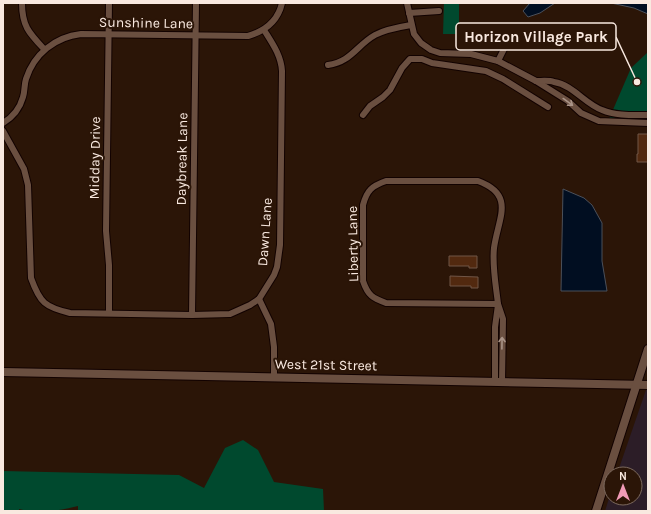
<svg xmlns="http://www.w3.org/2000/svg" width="651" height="514" font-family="Karla,sans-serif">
<rect width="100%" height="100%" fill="#2b1507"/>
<!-- education -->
<path fill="#2c1d27" d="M646,390H648V511H605L611,492V498H635V474H617Z"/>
<!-- green -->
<g fill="#00492e">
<path d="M444,3L459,4V34H443Z"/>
<path d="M648,52V120L609,119L631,68Z"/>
<path d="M243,440L258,450L274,482L323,489L324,511H78V506C58,511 39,514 19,509V511H3V471L179,475L204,488L225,448Z"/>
</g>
<!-- water -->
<g fill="#010e21" stroke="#4b505a">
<path d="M530,3H555L540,13L528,17L523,11Z"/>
<path d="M611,3H648V14L634,8Z"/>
<path d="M563,189L584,198L592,205L602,223V261L607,291H561Z"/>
</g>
<!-- building -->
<g fill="#52290f" stroke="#715647">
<path d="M638,134H648V162H637V154H638Z"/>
<path d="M449,256H477V268H469V266H449Z"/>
<path d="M450,276L478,277V288H471V286H450Z"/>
</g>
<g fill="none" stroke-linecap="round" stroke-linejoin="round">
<defs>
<g id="street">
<path d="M22,3C22,26 29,33 44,49"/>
<path d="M109,3L106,231L109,265V313"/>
<path d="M407,3L414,34L421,43L431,50L440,53L471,54L498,61L536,81L568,101L581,113L599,121L648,123"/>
<path d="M409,13L439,11"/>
<path d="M498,61L509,39"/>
<path d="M328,65C351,62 357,45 375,35C386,29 399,27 411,25"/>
<path d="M536,81C542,81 549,80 554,82C573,85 585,104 602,110C616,116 633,115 648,115"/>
<path d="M363,115L370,106L383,97L390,90L402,68L410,59H422L432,63L486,71L503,79L548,107"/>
<path d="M3,123C13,117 20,108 23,97C25,91 24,85 26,79C34,54 55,37 81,34L248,36C265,31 278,21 282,3"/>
<path d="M3,131L24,169L28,185L31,278C40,303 45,307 70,313L192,315L230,314L250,305L259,299L274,275L277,267L280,245L282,71C281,55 272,43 264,30"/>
<path d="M386,181H478C516,195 498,218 494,248C492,266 496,286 498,304L386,303C373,298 368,296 363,281V205C367,190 372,186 386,181Z"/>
<path d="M259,299L271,324L274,347V377"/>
<path d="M498,304L503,319L502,382"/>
<path d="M192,315L196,3"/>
<path d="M495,382V327L498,305"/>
</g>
<g id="secondary">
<path d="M3,372L648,385"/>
<path d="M596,511L648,349"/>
</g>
</defs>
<!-- street casing -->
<use href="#street" stroke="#120200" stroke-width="8"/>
<!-- secondary casing -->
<use href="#secondary" stroke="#120200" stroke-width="10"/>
<!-- street -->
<use href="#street" stroke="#6a4f40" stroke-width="6"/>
<!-- secondary -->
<use href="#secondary" stroke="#6a4f40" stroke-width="8"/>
</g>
<!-- one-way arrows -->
<defs><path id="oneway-shaft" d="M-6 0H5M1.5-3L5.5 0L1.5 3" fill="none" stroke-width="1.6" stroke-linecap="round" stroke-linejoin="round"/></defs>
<g stroke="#aa9488">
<use href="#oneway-shaft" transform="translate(568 102) rotate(36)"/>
<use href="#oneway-shaft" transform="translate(502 343) rotate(-89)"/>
</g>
<g text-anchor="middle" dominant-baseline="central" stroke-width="4" stroke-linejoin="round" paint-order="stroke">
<!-- street labels -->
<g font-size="14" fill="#f9e9e0" stroke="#2b1507">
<text transform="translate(146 23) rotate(1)">Sunshine Lane</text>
<text transform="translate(95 158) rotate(-89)">Midday Drive</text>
<text transform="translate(182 159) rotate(-89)">Daybreak Lane</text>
<text transform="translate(265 232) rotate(-86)">Dawn Lane</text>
<text transform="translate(353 244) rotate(-91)">Liberty Lane</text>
<text transform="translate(326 365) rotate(1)">West 21st Street</text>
</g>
</g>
<!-- callouts -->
<path fill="none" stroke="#f9e9e0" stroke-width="1.5" d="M637 82L616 37"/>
<circle fill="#f9e9e0" stroke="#2b1507" stroke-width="1.5" cx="637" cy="82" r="4"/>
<rect fill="#2b1507" stroke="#f9e9e0" stroke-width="1.5" x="456" y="23" width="160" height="27" rx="4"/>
<g font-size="15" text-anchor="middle" font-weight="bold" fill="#f9e9e0">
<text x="536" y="42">Horizon Village Park</text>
</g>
<!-- border -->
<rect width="651" height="514" fill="none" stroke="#f9e9e0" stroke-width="8"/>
<!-- north arrow -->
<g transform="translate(623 486)"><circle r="19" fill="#2b1507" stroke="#7d6a5e"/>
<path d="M0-3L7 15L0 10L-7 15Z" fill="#f09ab6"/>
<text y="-6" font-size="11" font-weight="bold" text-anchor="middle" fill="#f9e9e0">N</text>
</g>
</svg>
